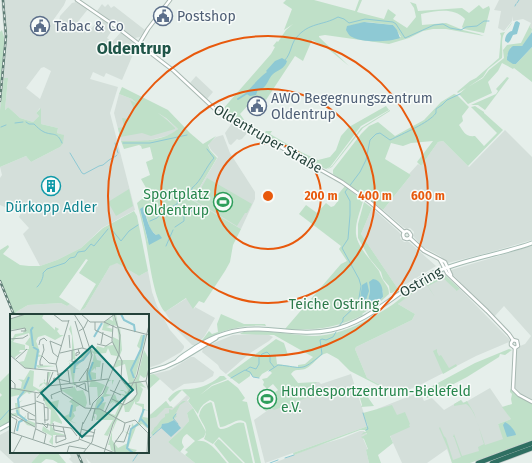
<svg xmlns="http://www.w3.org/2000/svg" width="532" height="463" font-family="'Fira Sans',sans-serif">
<rect width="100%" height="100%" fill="#e6efeb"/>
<!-- built -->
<g fill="#d4dfda" fill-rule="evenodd">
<path d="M1,0H66L64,5L54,19V21L56,23L59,21L60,16L72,3L76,2L88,9L76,24L87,33L101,18L114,27L107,38L112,42L121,32L137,45L122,80L106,73L104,77L93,72L90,79L118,87L110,113L135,210L102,228L81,248L57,260L40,266L23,234L29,228L19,217L21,213L13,205L7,208L0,205V178L2,175L0,167L26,156L31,162L60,147L63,135L57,133L58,128L41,124L40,108L36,113L39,116L33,122L20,118L8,107L5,110L8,79L2,101L0,128V87L4,37ZM44,67L51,71L40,99L26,88L41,68Z"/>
<path d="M499,0H532V29L530,27L531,23L523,19L513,21V16L512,21L504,31L498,28L501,11L494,10Z"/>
<path d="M102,4L105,7L108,4L111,8L114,6L145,30L140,37L135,38L97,11Z"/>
<path d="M196,76L213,92L207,99L190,83Z"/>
<path d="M119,94L132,99L136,103L163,116L178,129L170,135L154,139L145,141H121L114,113Z"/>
<path d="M232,123L248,132L242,139L239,140L237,139L231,145L229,144L225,133Z"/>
<path d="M505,130L532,157V240L491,252L448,263L440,256L423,247L413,236L414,232L410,228L406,229L403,227L383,210L411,175L409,174L418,164L421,166L438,142L443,141L469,167Z"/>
<path d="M223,135L230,153L255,192V199L241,229L192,200L218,157L211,150L208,144L216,137Z"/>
<path d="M372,208L399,232L401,235L400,238L404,242H409L436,266L398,289L361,234Z"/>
<path d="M532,246V400L518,393L514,386L516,351L520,346L525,344L531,336L504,306L494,317L453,275L451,270Z"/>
<path d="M116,262L139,276L148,271L152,292L157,306L170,330L184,346V348L181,352L160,364L148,368V315H17L16,312L28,305L61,303L67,306L70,304L80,311L85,308L110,266Z"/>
<path d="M438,278H443L457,290L460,289L510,340L509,342L476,356L420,385L395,395L393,392L367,378L355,349L356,347L412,320L415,314L398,304L415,290Z"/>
<path d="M187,298L194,309L195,307L215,318L204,337L196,345H192L176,329L165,312Z"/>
<path d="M254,334H267L273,337L269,341L250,353L226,374L220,369L218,365L202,352L203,349L214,343L233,335Z"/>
<path d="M191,357H194L214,372L213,376L203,382L184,384L173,391L154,374L170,370Z"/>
<path d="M351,374L368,426L265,463L254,420L271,408L274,409L317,394L314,386L316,382H319L321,384Z"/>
<path d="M490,388L511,419L498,424L504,439L461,463H452L447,449L427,463H402L393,443L380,409L378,410L377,409L420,392L424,401L432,398L444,410L461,400L464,403Z"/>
<path d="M187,395L190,398L187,400L193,408L187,413L189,421L182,429L168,442L195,463H91L86,458L88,463H73L69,459L71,457L69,452H148V413L151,414L166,401L170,406H171L173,408Z"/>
<path d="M11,429V452H41L31,463H14L0,450V435Z"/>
<path d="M360,431H364L367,435L362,436L368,450H366L369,463H274L316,446L343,438Z"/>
</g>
<!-- green -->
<g fill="#bfe0c8" fill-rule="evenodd">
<path d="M286,0H314L355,11L359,0H362L357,12L384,19L388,9L396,15L393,19L407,28L416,17L414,8L410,2L416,4L418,11L462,8L469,13L479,5L483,9L489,6L490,9L484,33L464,29L462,27L465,19C453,7 437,11 421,14L422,25L446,23L463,30L479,34L484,36L446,29H433L423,31L409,38L389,44L325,35L319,36V37L349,66L327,48L312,40L303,61L295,56L262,106L253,100L240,114L245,121L261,130L257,132L225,115L226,113L222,110L271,54L275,47L273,46L277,41L278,42L286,30L293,24L284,30L292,9L283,3ZM367,22L393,25L401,37L373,41L357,39L349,26Z"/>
<path d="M512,22C510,28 505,30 503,36C501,43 503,51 502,58L488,69L483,77L468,87L483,78L489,70L504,58L503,50L507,45L521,43L531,23L530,27L532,29C532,35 526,41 522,46L511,47L507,56L516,64L532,47V82L514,68L513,69L502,63L498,71L488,82L492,93L468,104L459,94L466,88L458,93L457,92L470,81L476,78L499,58L501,36L500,33L505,32Z"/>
<path d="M2,30L4,37V44L0,91V32Z"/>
<path d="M507,77L509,78L485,110L478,105H471L496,94L498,91L496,89Z"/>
<path d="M4,78H8L5,110L8,107L20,118L33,122L39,116L36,113L41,108V124L58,128L57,133L64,135L63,143L60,147L31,162L26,156L0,167V111Z"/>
<path d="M122,87L168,110L190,133L203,144L216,136L208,145L210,150L217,158L192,200L241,229L233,245L230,262L225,271L204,303L199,301L193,309L186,298L165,312C153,299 149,256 145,237C143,226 140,215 137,203L149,193L141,179L150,175L146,162L153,159L150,147L142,149L141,146L139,145L124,149L121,141C140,141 162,142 178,129L166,118L158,113L168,121L175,128V129L151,136L142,133L120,137L118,128L124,127L122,118L129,119L134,109L130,100L136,103L132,99L119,94ZM140,209L146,215L150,229L156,235L148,242Z"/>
<path d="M454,94L457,95L469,107L462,116L463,121L459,125C464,132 465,137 475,136L484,146L497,133L471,107L475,106L484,112V113L503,130L468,166L443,141L438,142L421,166L417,162L433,141L411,143L403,146L391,143L385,159L411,175L383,210L367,197H365L333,174V170L361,134L369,126L378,122L395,136L424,120L441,102Z"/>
<path d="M386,106L389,110L361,126L330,167L326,169L312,163L263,135L266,131H272L270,134L301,152L318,160L330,157L336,150L341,136L349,127Z"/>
<path d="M390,110V111L363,128L332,167L326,170L332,166L361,128Z"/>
<path d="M207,178L252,204L247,213H245L237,226L194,200Z"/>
<path d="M345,186L363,201C360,212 355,223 356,234C357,247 372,261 379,271C380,274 381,277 383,280C386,285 389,287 389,294L380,302L362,314L363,315C336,328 315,331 285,329L341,264L347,261L339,249L341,246L299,214L306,205L317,213L326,203L331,207L334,206L338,201L335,198ZM369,282L383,291V297L379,302L368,301L370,291Z"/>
<path d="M129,189L133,206L116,216L108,202Z"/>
<path d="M364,202L372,208L361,234L398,289L392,293H390L389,286L383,279L381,272L370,259L358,238V224Z"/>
<path d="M134,211L137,216L148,271L139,276L117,263L110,266L85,308L80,311L96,284L79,273L88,260L86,259L59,297L70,304L67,306L61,303L28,305L16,312L17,315H15L0,279V250L8,245L9,247L3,254L20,265L29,266H40L57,260L81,248L103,228Z"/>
<path d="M442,274L445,275L460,289L456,291V290L444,279L443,280L442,279L428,286L435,297L426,284L422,286L398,304L415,314L412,320L356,347L355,349L367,378L391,391V392L350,371L338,359L327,353C318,355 314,365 305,369C299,371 295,368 291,374L298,383L317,382L314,385L317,394L274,410L271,408L266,411L263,409L267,403L263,398L268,394L270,395L273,392L274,393L278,390L273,384L267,389L263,385L264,382L262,379L267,378L272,373L269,370L262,374L259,378L254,377L250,374V376L239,384L227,375L276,339L284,343L288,355L276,356L277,364C281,364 293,367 298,367V365L305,364L313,357L274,335L240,334C249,326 301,337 316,336C345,334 369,320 392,305C407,294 422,278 442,274Z"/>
<path d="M221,314L244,324H265L266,326C243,324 219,330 200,343L209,331L212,334L218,332L217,324Z"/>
<path d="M437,349V352L439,356L441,355L449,368L456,364L457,366L443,374L433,351Z"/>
<path d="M509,349L512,350L505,355L500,354L499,357L467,377L427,398L426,397L423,391L475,363Z"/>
<path d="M11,371V421L0,427V397L2,395L0,393V382Z"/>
<path d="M154,374L160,379L148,390V375Z"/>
<path d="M220,376H224L227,379L212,385L200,395L212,386L228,380L238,388L245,398L242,401L247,402L261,463H255L246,423C239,415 229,427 220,427L214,402L210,400C203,404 200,407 198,414L188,401L190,398L182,390L170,402L168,399C178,386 184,391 197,388C205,386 214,382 220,376Z"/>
<path d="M510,389L517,395L532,403V440L470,463H452L448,449L439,428L440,427L444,436L446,438L453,460L461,457L454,437H453L454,434L462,456L479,451L478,447L484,444C480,433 476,410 466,404L454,406V404L461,400L463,403L467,401L474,413L485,445L503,439L498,424L511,419L502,407L512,404L511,399L512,394L510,392Z"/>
<path d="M367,396L374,406L361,407L362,405L360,398Z"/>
<path d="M166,401L170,407L171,406L173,408H165L156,417L148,419V417Z"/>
<path d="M183,401H186L180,405L175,415L177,416L170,423L162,424L161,428H159L153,436L151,433L154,429V428C159,425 159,420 165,417V414L169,413V409L172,410Z"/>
<path d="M211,402L212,403L218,427L220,429C229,430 235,420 244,423L253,463H245L219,437L213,444L204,439C209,429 203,426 199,416C200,410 203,404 211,402Z"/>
<path d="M392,405L397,415L405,412L410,424L409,425L410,427L390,436L393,443L378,455L381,463H369L366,450L368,449L364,439L361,437L367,434L366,433L361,435L364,432H366L365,430H360L294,455L293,453L368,426L363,413Z"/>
<path d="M193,408L206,432L204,437L197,441C210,439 219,454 227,463H195L185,455L188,452L185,450L195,441L187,434C183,436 182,439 182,443L184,447L180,452L168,442L182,429L189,421L187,413Z"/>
<path d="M218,439L220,440L243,463H229L214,444Z"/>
<path d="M41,452H57L66,463H58L53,460L46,459L41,463H31Z"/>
</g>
<!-- water -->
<g fill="#8ec9d4">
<path d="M517,21L520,23L517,34L513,35L510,41L508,43L505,41C505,37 507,32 512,31L515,22Z"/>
<path d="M364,22L393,25L397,30L400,38C389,42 363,43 352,37C349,36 348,33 346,30L347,26Z"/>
<path d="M532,32V47L516,64H513L507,60C507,55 508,49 513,46H522Z"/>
<path d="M282,58L287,61C285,69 277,70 272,75C268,80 268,84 262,89H258L256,95L250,96L248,95L246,93C250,88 263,74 267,72L266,71L275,61Z"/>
<path d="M143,207C147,217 148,229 156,235L159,234L162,238L149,245L140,209Z"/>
<path d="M373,279C382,280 383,290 383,297L377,303L368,301L370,291L369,282Z"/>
<path d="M367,282L369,291L366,300L361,302L360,299L362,285Z"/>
<path d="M174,420L181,428L171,437L161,428L162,424L168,423Z"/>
<path d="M505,422C509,424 515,430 516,435L507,437L503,425Z"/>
</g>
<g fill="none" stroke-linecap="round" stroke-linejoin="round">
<!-- stream -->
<g stroke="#8ec9d4" stroke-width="1">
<path d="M517,3L519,0"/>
<path d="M515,6L516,4"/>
<path d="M285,60C291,54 291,44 296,38C309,22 322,26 338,17L344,19L349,23L365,19L393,22L396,24L405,38L434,25L443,24L450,28L461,30L466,27L477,26L484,21H489"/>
<path d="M26,122L29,124H34C37,127 40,130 44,132C53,136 57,131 62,143"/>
<path d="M15,123L23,122"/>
<path d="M1,127L6,125"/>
<path d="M115,143L118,153"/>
<path d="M123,143H150L187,135"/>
<path d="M70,153L82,173L84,174L99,166L103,165L109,160L116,156L117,155"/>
<path d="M188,199L191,197L192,188C202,180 205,168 214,158L207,149"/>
<path d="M150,221L157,218L161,213L177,204L178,200L184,197L187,199"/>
<path d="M175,227L184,221V216L191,212L194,206"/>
<path d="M112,230L121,241L129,231L138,225"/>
<path d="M166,246L173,230"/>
<path d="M37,287C40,285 44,277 43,273L47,269L65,263L70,258L75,257L78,252L85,251L91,244L94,246L108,229"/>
<path d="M339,326L343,321V318L358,304L361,286L359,279L342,248L348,239L350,215V201L345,192L360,172L366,160L370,140L376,134L380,133L390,140C402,134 429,123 436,113V109L442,105L447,100L460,94"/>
<path d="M246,370L250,367L256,369L259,364V357L262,354L267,352L270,355V362L274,367"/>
<path d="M269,371L278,365C303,367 300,373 322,354L320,340L322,339L326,340L333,337L336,332"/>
<path d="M231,378L245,370L250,372L253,377L259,378"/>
<path d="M363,413L368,429L366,430"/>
<path d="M176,414L173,418L178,424"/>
<path d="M0,420L11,408"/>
<path d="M153,435L162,427"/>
<path d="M148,440L151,437"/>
<path d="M285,458L294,455"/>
<path d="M133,461L139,452"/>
<path d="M270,463L278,460"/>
</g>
<!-- canal -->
<path stroke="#8ec9d4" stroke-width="2" d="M238,99L249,92"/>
<defs>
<g id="tertiary">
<path d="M77,0L118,28L174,71L217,111L342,182L371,203L404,232"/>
<path d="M139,44L148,29L170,0"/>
<path d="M404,232L407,231L409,232L411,235L410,238"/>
<path d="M404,232L403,235L404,238L407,239L410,238"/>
<path d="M410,238L424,251L445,262L451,275"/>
<path d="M440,260L447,273L487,311L509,334L513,340"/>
<path d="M513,340L517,341L518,346L515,348"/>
<path d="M513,340L511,343V345L515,348"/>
<path d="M515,348L513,389L519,395L532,402"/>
</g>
<g id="secondary">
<path d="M177,361C182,355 190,352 196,347C215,335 236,328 259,329C284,330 307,335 331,330C371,322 396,291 431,274C463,259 499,255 532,243"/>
<path d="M148,372L165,367L180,360L216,338"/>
<path d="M0,429L11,423"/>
</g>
<g id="motorway">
<path d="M478,463L532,443"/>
<path d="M492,463L532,448"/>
</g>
</defs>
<!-- tertiary casing -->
<use href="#tertiary" stroke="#a8b8b2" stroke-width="4.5"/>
<!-- secondary casing -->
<use href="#secondary" stroke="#a4bbb3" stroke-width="5"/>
<!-- motorway casing -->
<use href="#motorway" stroke="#c2cac8" stroke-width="6"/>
<!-- tertiary -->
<use href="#tertiary" stroke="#fff" stroke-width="2.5"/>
<!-- secondary -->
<use href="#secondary" stroke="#fff" stroke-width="3"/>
<!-- motorway -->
<use href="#motorway" stroke="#2f6f62" stroke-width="4.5"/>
<defs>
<g id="rail">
<path d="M0,101L6,36L3,0"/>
<path d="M0,281L14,315"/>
<path d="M77,452L82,463"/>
</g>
</defs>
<!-- rail casing -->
<use href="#rail" stroke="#5f7d75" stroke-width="2.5"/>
<!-- rail -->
<use href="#rail" stroke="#f7fbf9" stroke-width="1" stroke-dasharray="3" stroke-linecap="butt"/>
</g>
<!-- distance rings -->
<g fill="none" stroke="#e8590c" stroke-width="2">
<circle cx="268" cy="196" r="53"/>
<circle cx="268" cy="196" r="107"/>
<circle cx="268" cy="196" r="160"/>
</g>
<!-- icons -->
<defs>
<symbol id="civic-ring" viewBox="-11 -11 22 22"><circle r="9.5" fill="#f7fbf9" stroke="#5c6f8a" stroke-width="1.5"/><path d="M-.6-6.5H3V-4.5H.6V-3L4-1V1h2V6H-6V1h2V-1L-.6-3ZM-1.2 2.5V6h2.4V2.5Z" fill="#5c6f8a"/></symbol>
<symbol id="building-ring" viewBox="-11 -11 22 22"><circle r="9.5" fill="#f7fbf9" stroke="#0f9aa8" stroke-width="1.5"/><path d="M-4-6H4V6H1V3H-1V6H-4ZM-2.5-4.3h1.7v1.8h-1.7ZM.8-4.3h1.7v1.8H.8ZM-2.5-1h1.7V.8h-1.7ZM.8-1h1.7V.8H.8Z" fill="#0f9aa8"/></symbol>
<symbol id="stadium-ring" viewBox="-11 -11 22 22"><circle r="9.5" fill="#f7fbf9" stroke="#2e9e5b" stroke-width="1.5"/><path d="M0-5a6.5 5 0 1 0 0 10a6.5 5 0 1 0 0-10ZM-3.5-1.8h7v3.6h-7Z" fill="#2e9e5b"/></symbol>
</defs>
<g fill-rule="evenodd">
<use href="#civic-ring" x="152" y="5" width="22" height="22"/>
<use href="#civic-ring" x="29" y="15" width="22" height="22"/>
<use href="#civic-ring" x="246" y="95" width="22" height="22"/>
<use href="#building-ring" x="40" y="175" width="22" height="22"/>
<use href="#stadium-ring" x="212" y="191" width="22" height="22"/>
<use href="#stadium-ring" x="256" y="388" width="22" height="22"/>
</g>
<g text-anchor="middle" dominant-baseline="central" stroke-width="3" stroke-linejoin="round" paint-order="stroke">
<!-- service labels -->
<g font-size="14" fill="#4e5e75" stroke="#f7fbf9" text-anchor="start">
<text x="177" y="16">Postshop</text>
<text x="54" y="26">Tabac &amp; Co</text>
<text x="271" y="98">AWO Begegnungszentrum<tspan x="271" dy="16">Oldentrup</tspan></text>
</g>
<!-- street labels -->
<g font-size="14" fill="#24423a" stroke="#f7fbf9">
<text transform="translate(268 139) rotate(30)">Oldentruper Straße</text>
<text transform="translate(421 282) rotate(-30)">Ostring</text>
</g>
<!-- leisure labels -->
<g font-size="14" fill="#27864d" stroke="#f7fbf9" text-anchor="end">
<text x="209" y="194">Sportplatz<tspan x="209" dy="16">Oldentrup</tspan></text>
<text x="281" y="391" text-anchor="start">Hundesportzentrum-Bielefeld<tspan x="281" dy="16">e.V.</tspan></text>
</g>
<!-- culture labels -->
<g font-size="14" fill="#0d838f" stroke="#f7fbf9">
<text x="51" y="207">Dürkopp Adler</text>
</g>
<!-- park labels -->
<g font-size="14" fill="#2d7a4b" stroke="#f7fbf9">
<text x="334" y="304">Teiche Ostring</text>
</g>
<!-- quarter labels -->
<g font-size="16" font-weight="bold" fill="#1f5548" stroke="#f7fbf9">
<text x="134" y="48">Oldentrup</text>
</g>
</g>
<!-- overview -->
<g transform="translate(10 314)">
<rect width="139" height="139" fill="#e6efeb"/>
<path d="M8,0H34L32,4L45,16V13L49,15L47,17L50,21H54L45,26L35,21L28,23L26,27L30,38L28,40L32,42L28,43L26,51L46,52L28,54L26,51V54H15L9,48L14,47L18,36H10L9,38H12L5,43L6,45L0,41V29L5,20L13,19L15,14L0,16V5L9,2ZM19,19L20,23L15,30L19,32V35H15V31L3,28L6,23ZM102,0L107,8L105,1L106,0L109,16L110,13L112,36L108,46H126L130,35L127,32L131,21H136L126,60L122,72L112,90L128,61L134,36L139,45L137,62L134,64L130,61L129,66L136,74L130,72L133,75L129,87L126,89L134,90V95L139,97L134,96L133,103L139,104V111L137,114L132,110L126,113L118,134L127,136L130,139L127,136L124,139H106L101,136L100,131H98L106,103L98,122L94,121L103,106H86L87,102L86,100H83L85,103L84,107V103L82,106L83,100L87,86L84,89L93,81L98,66H107H104L102,71V66L97,68L96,72L99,73L96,80L103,81L94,83L92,89L96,88L93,97L105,101L109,92L104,88L99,96L104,87L100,90L101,84L105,80L107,86H113H108L112,90L116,83L108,79L116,81L114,77H110L111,76H113L117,78L118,76L113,68L119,69L115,50L104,54L107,42L101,41L98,34L96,39L85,40L87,46L91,47L90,53H86V57L85,54L81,58L86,59V65L82,66L95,71L88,85L87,73H79L81,66L68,68L76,66L77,55L81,57L84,40L82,38L81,47L80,39L65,54H70L65,55L64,68H68L64,71L60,70H63L59,48L61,51L66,48L64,45L57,48L62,45V22L59,15L61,11L66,48L72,45L70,43L78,36L82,35L83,38L87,32L94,34L95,32L103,31V23L109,26L107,12L98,10L100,12L96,13L103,15L102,18L92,16L94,8L99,5L103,7ZM122,74L126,76L127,80L114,92L115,98H119L125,87V90L132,93V99L129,107L124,112L122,109L121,120L114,117L119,121L118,129L108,134L102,126V118L107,106L114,108L107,104ZM20,56L24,57L23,72L30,76L36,71L33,69L32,71L29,73L30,70L35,68L34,67V65L35,66V69L37,68L38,58H41L37,70L31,78L41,88L49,86L47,97L53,103L59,100L62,89L59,88L63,84L51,76L63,74L64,72L67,77L73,76L76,83L77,89L75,94L70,91L66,93V101V97L63,98L65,102L61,107L68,110L62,108L53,104L43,93L52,108V110L44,107L41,111L45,118L56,121H43V131L39,128L42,122L32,117L33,112L40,117L41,96L36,92L31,79L26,76L19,80L17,78L9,84V88L13,86L9,89L10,100L14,104L16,101L15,105L25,109V113L17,111L9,102H1L0,100L6,99L5,89H7L9,83V81L0,83V74H11L12,68L8,65L14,66Z" fill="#bfe0c8" fill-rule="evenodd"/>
<path fill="none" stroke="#8ec9d4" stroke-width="2" d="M111,0L114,6L124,11L125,18M23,13L21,16L23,32M84,23L92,9M23,33L28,36L25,55M64,59L65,50L73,46L80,37M124,64L121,56L131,35L134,21M81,66L79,59L83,48M14,75L19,63M9,94L8,85L14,77M87,94L93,86L92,83M7,96L8,100L17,107M60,103L62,91M131,105L139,114M129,108L134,95M7,117L9,108L13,106M123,139L117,134L121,115L128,110"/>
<path fill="none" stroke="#98aaa4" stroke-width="1" d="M43,0L52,7H59M64,0L73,14L82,41L77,59L80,91M71,0L80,8H94L107,14M0,5L16,0M59,6L46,50L52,79L75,94L90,95L115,109L125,106L139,120M65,7L73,34M85,8V16L102,24M94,8L105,0M103,11L102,27L112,47L111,65M108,13L139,21M0,17L15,14L16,17H11M69,17L74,14L78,6M59,21L60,34M0,25L13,24L18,21M40,27L43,39L48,43M40,27L52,32M33,30L34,36L30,47V51H33M87,30L96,32L102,28M91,30L93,18M29,31L30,26L34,24L37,27M68,35L69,38L70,39L66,42V39L69,38M62,37V48L65,47M50,39L72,34L79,36M0,41L15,54L47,57M32,42L39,49L46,50M6,45L17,35M139,53L136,67L139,78M47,61L58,56L60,70M0,65L5,70V75M45,65L43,68L44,64L60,68M91,65L93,49M111,65L115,70L136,67M69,67L78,54M64,70L79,78M38,71L43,58M37,72L38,58M66,73L75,69L76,77M0,74L29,79L38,72L98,65M50,75L63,73M100,76L111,81M27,84L30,80L34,81V87M42,85L41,81L51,77M102,85L114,91L123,86L127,80L126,69M26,87L34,90L35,109M34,93L38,94V106H34M11,94L25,102M0,96L26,89M80,97L83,89L93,79L109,40L110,21L104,0M95,98L110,66M0,99L25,113M18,99V105L25,106M0,102L7,106L4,119M82,107L85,95M26,109L53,113L56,125L46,129M32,109L37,114L38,109M43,109L44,116L54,118M73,110L81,95M53,113L61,114L67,122M26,115L36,120L34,130M71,115L85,119M0,118L45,133L69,126L73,108M70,122H84M23,125L26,113L25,79M69,125L105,139M105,127L114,128L120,111M46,129V122H56M105,138L104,130L113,117L115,109M3,139L12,122M57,139L59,132L76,135M73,139L82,128L85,115M94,139L103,110L127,61L139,11M137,139L138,119"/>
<path fill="#0f766e" fill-opacity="0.15" stroke="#0f766e" stroke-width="2" d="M82,32L123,76L72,123L31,79Z"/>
<rect width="139" height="139" fill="none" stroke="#24423a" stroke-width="2"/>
</g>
<circle cx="268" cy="196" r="6" fill="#e8590c" stroke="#f7fbf9" stroke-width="2"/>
<g font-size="12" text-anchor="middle" font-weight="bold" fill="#e8590c" stroke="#f7fbf9" stroke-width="3" stroke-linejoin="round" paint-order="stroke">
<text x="321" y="200">200 m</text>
<text x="375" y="200">400 m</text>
<text x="428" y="200">600 m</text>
</g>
</svg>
